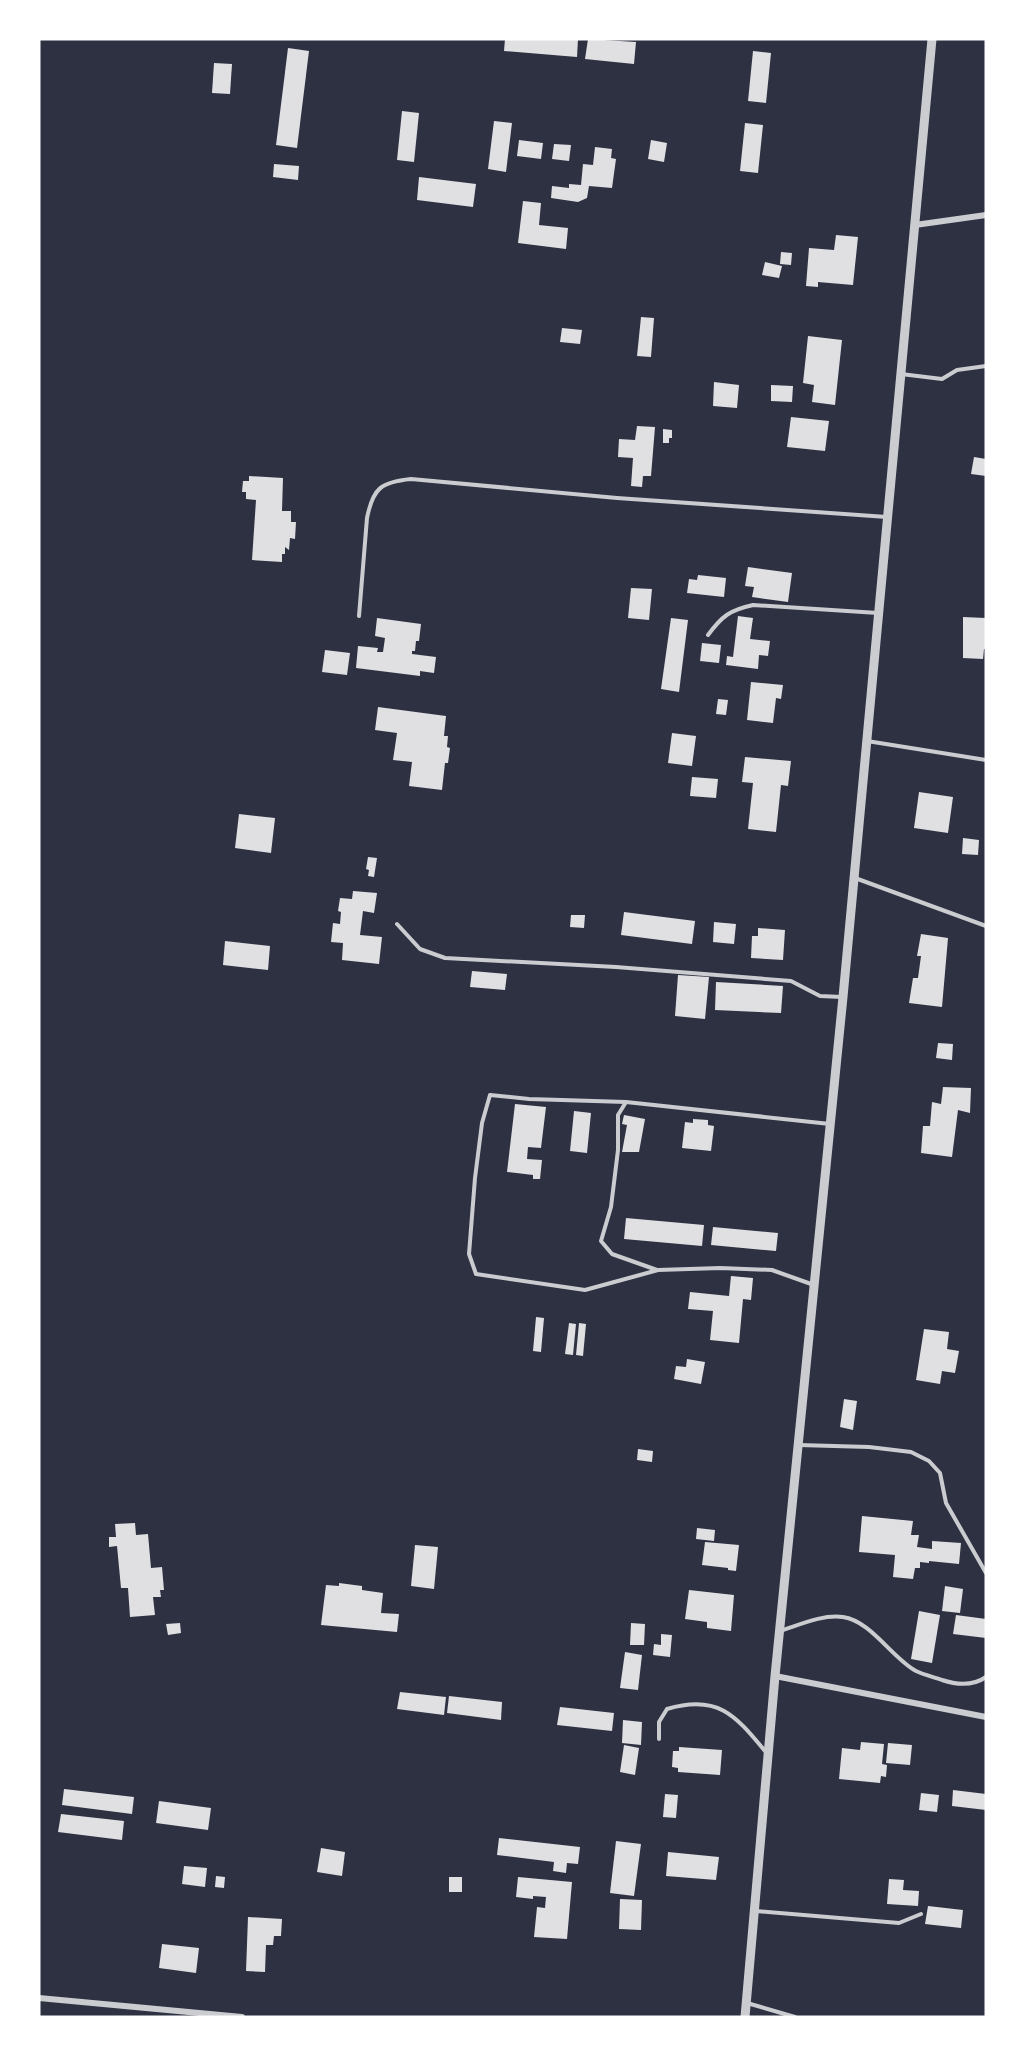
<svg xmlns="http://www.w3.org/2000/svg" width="1025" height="2056" font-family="'Crimson Pro',serif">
<rect width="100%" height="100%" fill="#2d3142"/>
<!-- building -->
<g fill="#e0e0e3">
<path d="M505,39H578L577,57L504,51Z"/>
<path d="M588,39L636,42L634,64L585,59Z"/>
<path d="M288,48L309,51L297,148L276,145Z"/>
<path d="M753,51L771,53L766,103L748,101Z"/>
<path d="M214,63L232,64L230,94L212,93Z"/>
<path d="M402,111L419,113L414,162L397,160Z"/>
<path d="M494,121L512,123L506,172L488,169Z"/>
<path d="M745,123L763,125L758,173L740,171Z"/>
<path d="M519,140L543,143L541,159L517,156Z"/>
<path d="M651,140L667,143L664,162L648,159Z"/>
<path d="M554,144L571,145L569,161L552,159Z"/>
<path d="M595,147L612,149L611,158L616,159L612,188L589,186L587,198L578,202L551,198L552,186L569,188V184L581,185L583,164L593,165Z"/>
<path d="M274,164L299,166L298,180L273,177Z"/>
<path d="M419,177L476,184L473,207L417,200Z"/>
<path d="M523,201L541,203L539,225L568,228L566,249L518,243Z"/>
<path d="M836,235L858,237L853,285L818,282V287L806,286L809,248L834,250Z"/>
<path d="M781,252L792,253L791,265L780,264Z"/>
<path d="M765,262L782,266L779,278L762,275Z"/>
<path d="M641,317L654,318L651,357L637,356Z"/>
<path d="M562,328L582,330L580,344L560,342Z"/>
<path d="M808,336L842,340L835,405L812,402L814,385L803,383Z"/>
<path d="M714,382L739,385L737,408L713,406Z"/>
<path d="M771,385L793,386L792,402L771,401Z"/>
<path d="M791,417L829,421L825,451L787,447Z"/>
<path d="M637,426L655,427L651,476H643L642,487L631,486L633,458L618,457L619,439L635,440Z"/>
<path d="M663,429L672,430V438H669V443H663Z"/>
<path d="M974,457L986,459V476L971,474Z"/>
<path d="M249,476L283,478L282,511H291V522H296L295,539L290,538L289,550L285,547V554H282V562L252,560L256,500L246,499V492H242L243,481H249Z"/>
<path d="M748,567L792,573L788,602L752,597L754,587L745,586Z"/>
<path d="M698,575L726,578L724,597L687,593L689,579L697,580Z"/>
<path d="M631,588L652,589L649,620L628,618Z"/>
<path d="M738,616L753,618L750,639L770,641L768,656L759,655L758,669L726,665L727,656L733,657Z"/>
<path d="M963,617L986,618V649H984L983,659L963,658Z"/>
<path d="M377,618L421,624L419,641H416L415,651H412V654L436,657L434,673L420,671V676L356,668L358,646L378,648L377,652H383L385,638L375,636Z"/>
<path d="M671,618L688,620L679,692L661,689Z"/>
<path d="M702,643L721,645L719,663L700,661Z"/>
<path d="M325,650L350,653L347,675L322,672Z"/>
<path d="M751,682L783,685L781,699L776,698L773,723L747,720Z"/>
<path d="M718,699L728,700L726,715L716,714Z"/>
<path d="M378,707L446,716L444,736H448L447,747L450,748L448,763H445L442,790L409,786L412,762L393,760L397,733L375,730Z"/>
<path d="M672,733L696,736L692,766L668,763Z"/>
<path d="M745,757L791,761L788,786L781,785L776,832L748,829L753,783L742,782Z"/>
<path d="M692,777L718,779L716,798L690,796Z"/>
<path d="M919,792L953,797L948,833L914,828Z"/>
<path d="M239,814L275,818L271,853L235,848Z"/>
<path d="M963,838L979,840L978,855L962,854Z"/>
<path d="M368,857L377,858L374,877L368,876L369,870L366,869Z"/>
<path d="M353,891L377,893L374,913L363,911L360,935L382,937L379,964L342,960L343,943L331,942L333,923L340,924L341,912L338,911L340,898L352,899Z"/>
<path d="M624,912L695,921L692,944L621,935Z"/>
<path d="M571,915H585L584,928L570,927Z"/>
<path d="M714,922L736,924L734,944L713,942Z"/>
<path d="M758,928L785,930L783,960L751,958L752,936H758Z"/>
<path d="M921,934L948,938L942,1007L909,1003L913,978H918L921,956H917Z"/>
<path d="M225,941L270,946L268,970L223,965Z"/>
<path d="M472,971L507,974L505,990L470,987Z"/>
<path d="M678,975L709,977L705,1019L675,1016Z"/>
<path d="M716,982L783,986L781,1013L715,1010Z"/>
<path d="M938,1043L953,1044L952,1060L936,1058Z"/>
<path d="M943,1087L971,1088L970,1113L958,1110L952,1157L921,1153L923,1126H930L932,1102L941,1104Z"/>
<path d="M515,1104L546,1107L541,1148L528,1147L527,1159L542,1160L540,1179H533V1175L507,1172Z"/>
<path d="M574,1111L591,1113L587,1153L570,1151Z"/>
<path d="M624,1115L645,1119L639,1152H622L627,1125L622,1124Z"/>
<path d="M693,1119L708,1120V1125L714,1126L711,1151L682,1148L685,1122L693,1123Z"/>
<path d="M626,1218L704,1225L702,1246L624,1239Z"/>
<path d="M713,1227L778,1233L776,1251L711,1245Z"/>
<path d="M731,1276L753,1278L751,1300L743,1299L739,1343L710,1340L713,1311L688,1309L690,1292L729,1296Z"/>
<path d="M536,1317L544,1318L541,1352L533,1351Z"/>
<path d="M569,1323L576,1324L573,1355L565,1354Z"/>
<path d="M579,1323L586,1324L583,1356L576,1355Z"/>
<path d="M924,1329L949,1332L947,1349L959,1351L955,1373L942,1371L940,1384L916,1380Z"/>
<path d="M687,1359L705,1362L701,1384L674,1379L676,1366L686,1367Z"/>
<path d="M844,1399L857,1401L853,1430L840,1427Z"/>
<path d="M638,1449L653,1451L652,1462L637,1460Z"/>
<path d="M862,1516L913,1521L911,1535H919L917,1547L932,1549V1541L961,1543L959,1564L929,1561V1563L920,1562V1568H915L913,1579L893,1577L895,1555L859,1552Z"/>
<path d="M135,1523L136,1535L148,1534L151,1568L162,1567L164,1590H160L161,1597H153L155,1615L130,1617L128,1588H121L117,1546L109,1547V1537H116L115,1524Z"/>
<path d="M697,1528L715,1530L714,1541L696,1539Z"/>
<path d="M705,1542L739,1545L736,1571L728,1570V1568L702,1565Z"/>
<path d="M415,1545L438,1547L434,1589L411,1586Z"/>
<path d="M339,1583L362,1586V1590L383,1593L381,1613L399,1614L397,1632L321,1625L326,1585L339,1586Z"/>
<path d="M945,1586L963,1589L960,1613L942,1611Z"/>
<path d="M689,1590L734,1595L731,1631L707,1628V1622L685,1619Z"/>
<path d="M919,1611L940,1615L932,1663L911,1659Z"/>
<path d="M956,1615L986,1619V1638L953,1634Z"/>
<path d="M180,1623L181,1633L168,1635L166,1624Z"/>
<path d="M631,1623L645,1624L644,1645H630Z"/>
<path d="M661,1634L672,1635L670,1657L653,1655L654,1644L661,1645Z"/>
<path d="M625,1652L642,1655L638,1690L620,1688Z"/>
<path d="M400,1692L446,1697L444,1715L397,1709Z"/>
<path d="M449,1696L502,1702L501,1720L447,1713Z"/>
<path d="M560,1707L614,1713L612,1731L557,1725Z"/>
<path d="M623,1720L642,1722L641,1745L622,1743Z"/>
<path d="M861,1742L884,1744L882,1764L887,1765L886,1777L881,1776L880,1783L839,1779L842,1748L860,1750Z"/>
<path d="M888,1743L912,1745L910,1765L886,1763Z"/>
<path d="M624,1745L639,1748L635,1775L620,1772Z"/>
<path d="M679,1747L722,1750L720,1775L678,1772V1768L672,1767L673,1751H679Z"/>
<path d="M64,1789L134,1797L132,1814L62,1805Z"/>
<path d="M953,1790L986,1794V1810L952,1806Z"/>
<path d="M921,1793L939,1795L937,1812L919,1810Z"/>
<path d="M665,1794L678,1795L676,1818L663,1817Z"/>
<path d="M159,1801L211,1808L208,1830L156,1823Z"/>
<path d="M61,1814L124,1821L122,1840L58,1832Z"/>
<path d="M499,1838L580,1847L578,1864L567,1863L566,1873L553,1871L554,1862L497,1855Z"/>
<path d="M616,1841L641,1844L634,1896L610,1893Z"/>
<path d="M321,1848L345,1852L342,1876L317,1872Z"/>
<path d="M668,1852L719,1857L716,1880L666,1876Z"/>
<path d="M184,1866L207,1868L205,1887L182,1884Z"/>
<path d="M216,1876L225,1877L224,1888L215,1887Z"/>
<rect x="449" y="1877" width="13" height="15"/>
<path d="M518,1877L572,1882L567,1939L534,1937L537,1907L545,1908L546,1897L533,1896V1899L516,1897Z"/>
<path d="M889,1879L904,1880L903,1890L919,1891L918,1906L887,1904Z"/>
<path d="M620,1899L642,1900L641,1930L619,1929Z"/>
<path d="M928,1906L963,1910L961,1928L925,1924Z"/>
<path d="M248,1917L282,1919L281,1936H274L273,1945H266L265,1972L246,1971Z"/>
<path d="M162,1944L199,1948L196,1973L159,1968Z"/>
</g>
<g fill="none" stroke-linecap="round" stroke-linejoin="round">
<!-- service -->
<g stroke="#caccd0" stroke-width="4">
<path d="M901,374L942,379L957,370L986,366"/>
<path d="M359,616L367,518C373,488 381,482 411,479L617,498L887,517"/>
<path d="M708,635C722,616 730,610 753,605L878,613"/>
<path d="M867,741L986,760"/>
<path d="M855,878L986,926"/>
<path d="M397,924L420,949L445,958L616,967L791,981L820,996L842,997"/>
<path d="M626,1102L618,1115V1150L611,1207L601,1241L612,1254L657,1270"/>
<path d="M814,1285L772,1270L720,1268L658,1270L585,1290L476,1274L469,1254L475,1178L482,1123L490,1095L529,1099L626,1102L830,1124"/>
<path d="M799,1445L869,1447L911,1452L929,1461L940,1473L946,1503L986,1573"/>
<path d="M780,1631C799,1625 823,1614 843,1617C871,1621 892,1658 916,1671C924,1675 934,1677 942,1680C957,1685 973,1686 986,1677"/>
<path d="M659,1739V1722L667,1709C718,1694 735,1715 765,1751"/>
<path d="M756,1911L899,1923L921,1914"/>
<path d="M747,2003L795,2017"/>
</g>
<!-- minor -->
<g stroke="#caccd0" stroke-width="6">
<path d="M915,225L986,215"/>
<path d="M775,1676L986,1717"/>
<path d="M39,1998L242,2017"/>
</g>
<!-- tertiary -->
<path stroke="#caccd0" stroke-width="9" d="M745,2017L775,1676L843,997L932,39"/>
</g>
<!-- border -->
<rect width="1025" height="2056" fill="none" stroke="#ffffff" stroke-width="81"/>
</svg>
